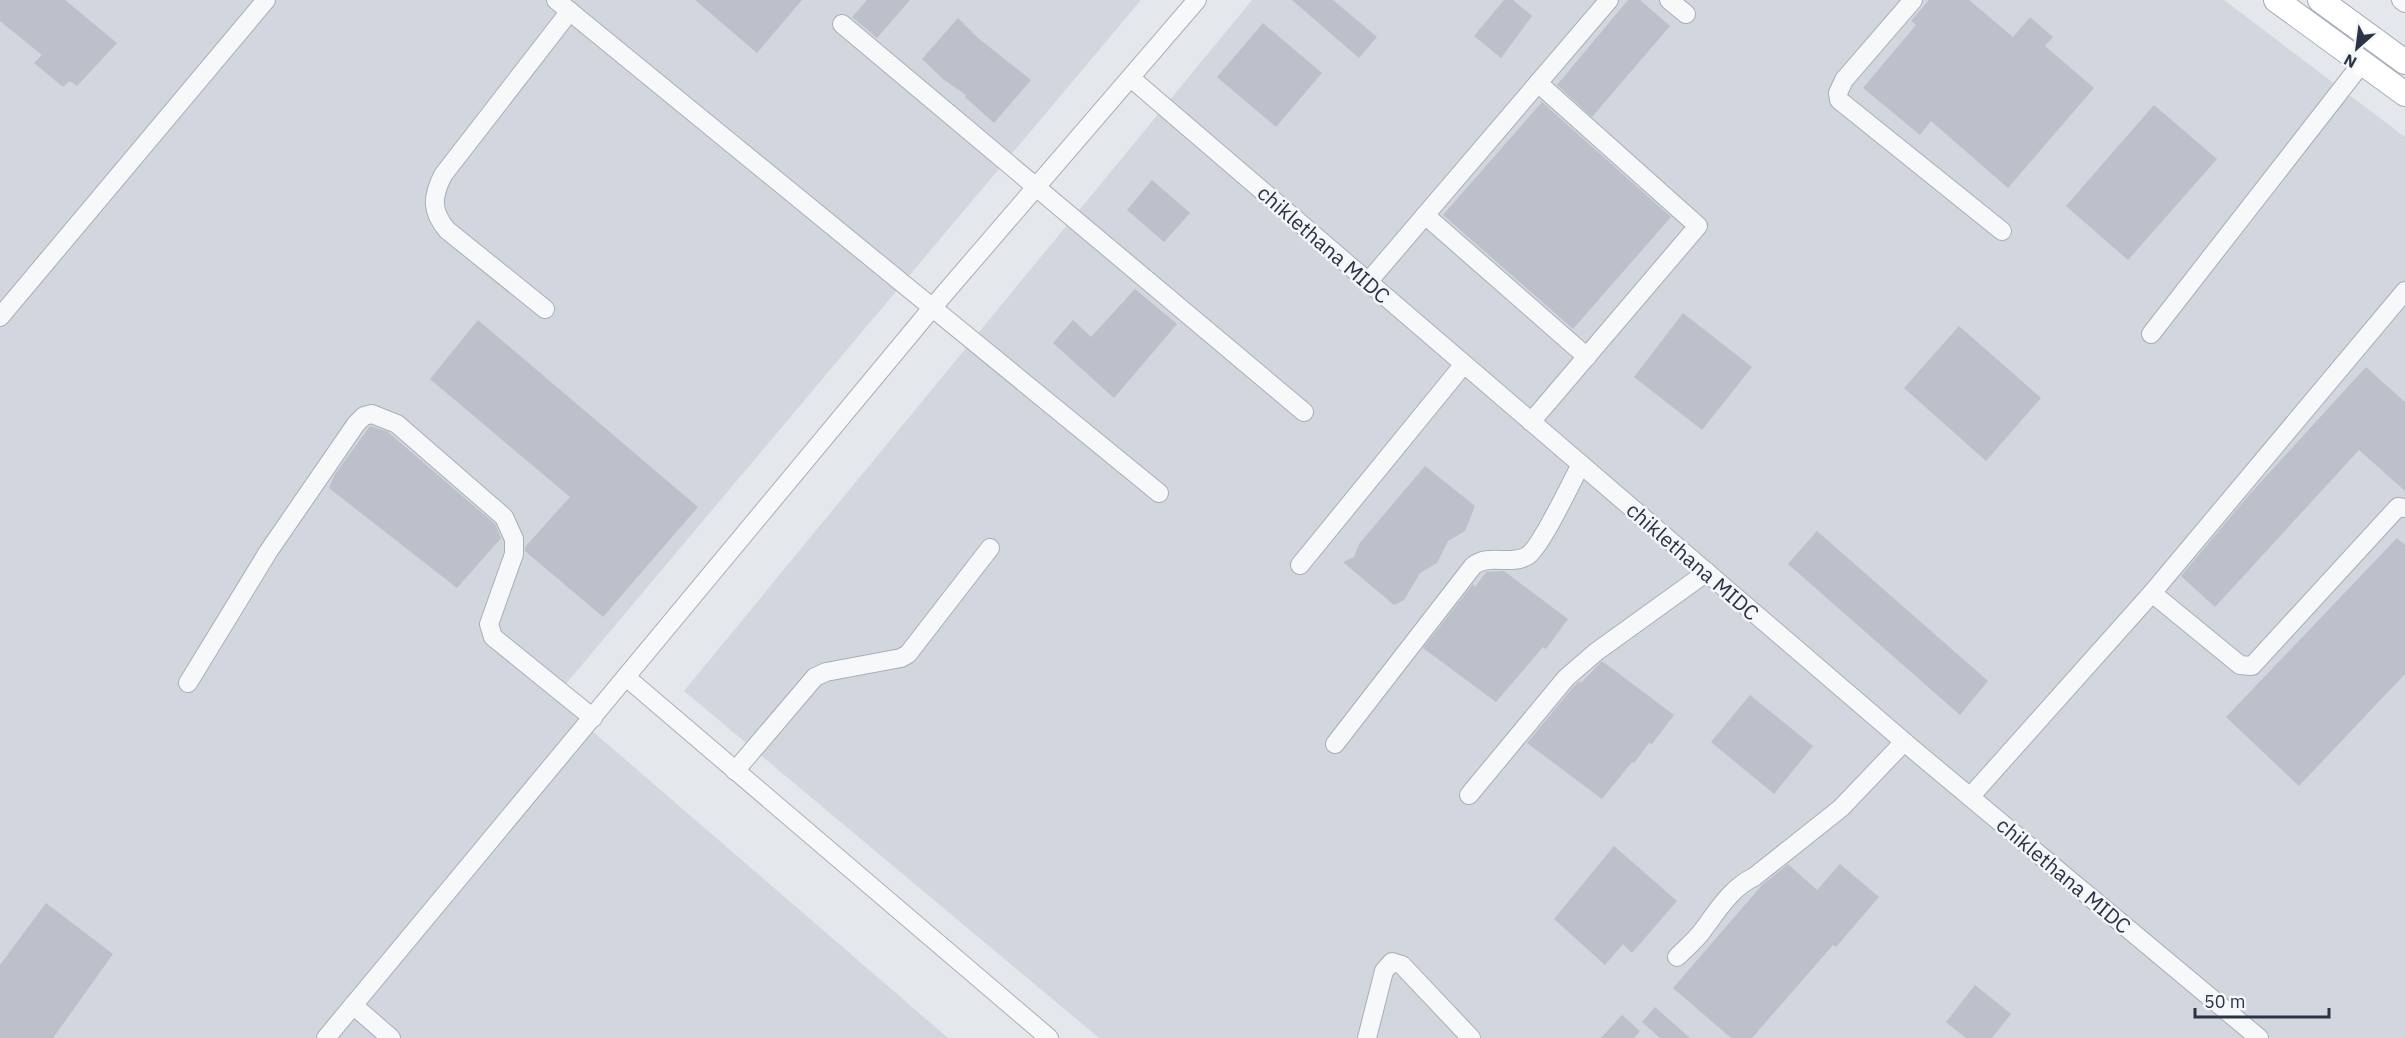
<svg xmlns="http://www.w3.org/2000/svg" width="2405" height="1038" font-family="'IBM Plex Sans',sans-serif">
<rect width="100%" height="100%" fill="#e4e7ec"/>
<!-- built -->
<g fill="#d2d6de">
<path d="M0,0H1141L554,698L948,1038H0Z"/>
<path d="M1252,0H2224L2405,137V1038H1099L684,691Z"/>
</g>
<!-- building -->
<g fill="#bbc0ca">
<path d="M0,0H65L117,43L77,86L70,81L63,87L34,63L42,55L0,21Z"/>
<path d="M695,0H802L757,53Z"/>
<path d="M867,0H910L877,38L852,17Z"/>
<path d="M1292,0H1333L1377,37L1359,58Z"/>
<path d="M1504,0H1513L1532,16L1501,58L1474,36Z"/>
<path d="M1628,0H1640L1670,26L1592,117L1557,85Z"/>
<path d="M1929,0H1969L2013,37L2030,17L2053,37L2045,46L2094,88L2008,188L1931,121L1920,135L1863,88L1916,25L1911,21Z"/>
<path d="M958,18L978,38L1031,80L994,123L965,97L966,95L944,80L922,59Z"/>
<path d="M1263,23L1322,73L1276,127L1217,77Z"/>
<path d="M1542,102L1671,217L1573,329L1443,215Z"/>
<path d="M2154,105L2217,159L2128,260L2066,206Z"/>
<path d="M1152,180L1190,213L1164,242L1127,210Z"/>
<path d="M1135,289L1177,324L1114,398L1053,343L1073,320L1091,337Z"/>
<path d="M1683,313L1752,367L1702,430L1634,377Z"/>
<path d="M478,320L698,507L603,617L525,551V547L570,497L430,379Z"/>
<path d="M1959,326L2041,398L1986,461L1904,388Z"/>
<path d="M2366,367L2405,402V491L2359,450L2215,607L2181,576L2248,496Z"/>
<path d="M370,426L388,432L495,524L501,538L457,588L329,488L335,474Z"/>
<path d="M1425,466L1475,506L1465,531L1448,541L1437,563L1420,573L1404,600L1394,605L1343,562L1354,557L1359,544Z"/>
<path d="M1817,531L1988,681L1960,715L1788,564Z"/>
<path d="M2397,538L2405,545V674L2299,786L2226,717Z"/>
<path d="M1504,571L1568,619L1546,649L1543,647L1496,702L1423,648L1473,584L1475,587L1486,572Z"/>
<path d="M1602,661L1674,715L1652,744L1649,743L1634,763L1632,762L1602,799L1527,743L1574,686L1580,681L1581,683Z"/>
<path d="M1750,695L1813,746L1774,794L1711,742Z"/>
<path d="M1614,846L1677,901L1632,953L1623,944L1605,965L1554,919Z"/>
<path d="M1788,864L1817,890L1840,864L1879,897L1836,947L1833,945L1752,1038H1731L1673,988L1762,885Z"/>
<path d="M46,903L113,954L53,1038H0V965Z"/>
<path d="M1975,985L2011,1014L1992,1038H1966L1946,1022Z"/>
<path d="M1655,1007L1656,1008L1690,1038H1660L1642,1022Z"/>
<path d="M1622,1015L1640,1031L1634,1038H1601Z"/>
</g>
<g fill="none" stroke-linecap="round" stroke-linejoin="round">
<defs>
<g id="minor">
<path d="M556,0L1159,493"/>
<path d="M1669,0L1686,14"/>
<path d="M1913,0L1844,80L1838,93L1839,100L2002,231"/>
<path d="M2401,0L2405,3"/>
<path d="M842,24L1304,412"/>
<path d="M1132,79L1915,751L2259,1038"/>
<path d="M1425,215L1587,357"/>
<path d="M1368,282L1609,0"/>
<path d="M545,309L447,230C431,211 432,197 443,175L570,11"/>
<path d="M0,317L266,0"/>
<path d="M2151,334L2362,63"/>
<path d="M1531,422L1698,226L1538,83"/>
<path d="M1300,565L1464,364"/>
<path d="M2152,593L2240,665L2252,666L2398,507L2405,508"/>
<path d="M626,677L1049,1038"/>
<path d="M188,683L268,552L356,424L364,416L372,414L397,424L504,517L514,539V554L489,624L493,637L593,718"/>
<path d="M1335,744L1473,566C1489,553 1510,566 1527,556C1540,549 1572,481 1581,464"/>
<path d="M735,771L815,677L826,672L901,658L908,654L990,548"/>
<path d="M1469,795L1566,678L1596,652L1707,572"/>
<path d="M1970,797L2152,593L2405,291"/>
<path d="M1677,957C1685,949 1696,940 1703,930C1717,911 1732,887 1754,877L1841,808L1904,742"/>
<path d="M353,1005L391,1038"/>
<path d="M326,1038L932,308L1197,0"/>
<path d="M1367,1038L1384,971L1392,962L1402,965L1471,1038"/>
</g>
<g id="major">
<path d="M2276,0L2405,94"/>
<path d="M2320,0L2405,62"/>
</g>
</defs>
<!-- minor casing -->
<use href="#minor" stroke="#a9aeb7" stroke-width="20"/>
<!-- major casing -->
<use href="#major" stroke="#a3abb8" stroke-width="26"/>
<!-- minor -->
<use href="#minor" stroke="#f7f8fa" stroke-width="18"/>
<!-- major -->
<use href="#major" stroke="#fff" stroke-width="24"/>
</g>
<g text-anchor="middle" dominant-baseline="central" stroke-width="5" stroke-linejoin="round" paint-order="stroke">
<!-- street labels -->
<g font-size="21" fill="#2b3445" stroke="#f4f6f9">
<text transform="translate(1324 244) rotate(41)">chiklethana MIDC</text>
<text transform="translate(1693 561) rotate(41)">chiklethana MIDC</text>
<text transform="translate(2064 875) rotate(40)">chiklethana MIDC</text>
</g>
</g>
<!-- north arrow -->
<g transform="translate(2357 48) rotate(208)" stroke="#f4f6f9" stroke-width="4.5" paint-order="stroke">
<path d="M0-4.5L10 22L0 15L-10 22Z" fill="#2b3445"/>
<text y="-9" font-size="16" font-weight="bold" text-anchor="middle" fill="#2b3445">N</text>
</g>
<!-- scale -->
<path d="M2195 1008v9h134v-9" fill="none" stroke="#2b3445" stroke-width="3"/>
<text x="2204" y="1008" font-size="18" fill="#2b3445" stroke="#f4f6f9" stroke-width="4.5" paint-order="stroke">50 m</text>
</svg>
